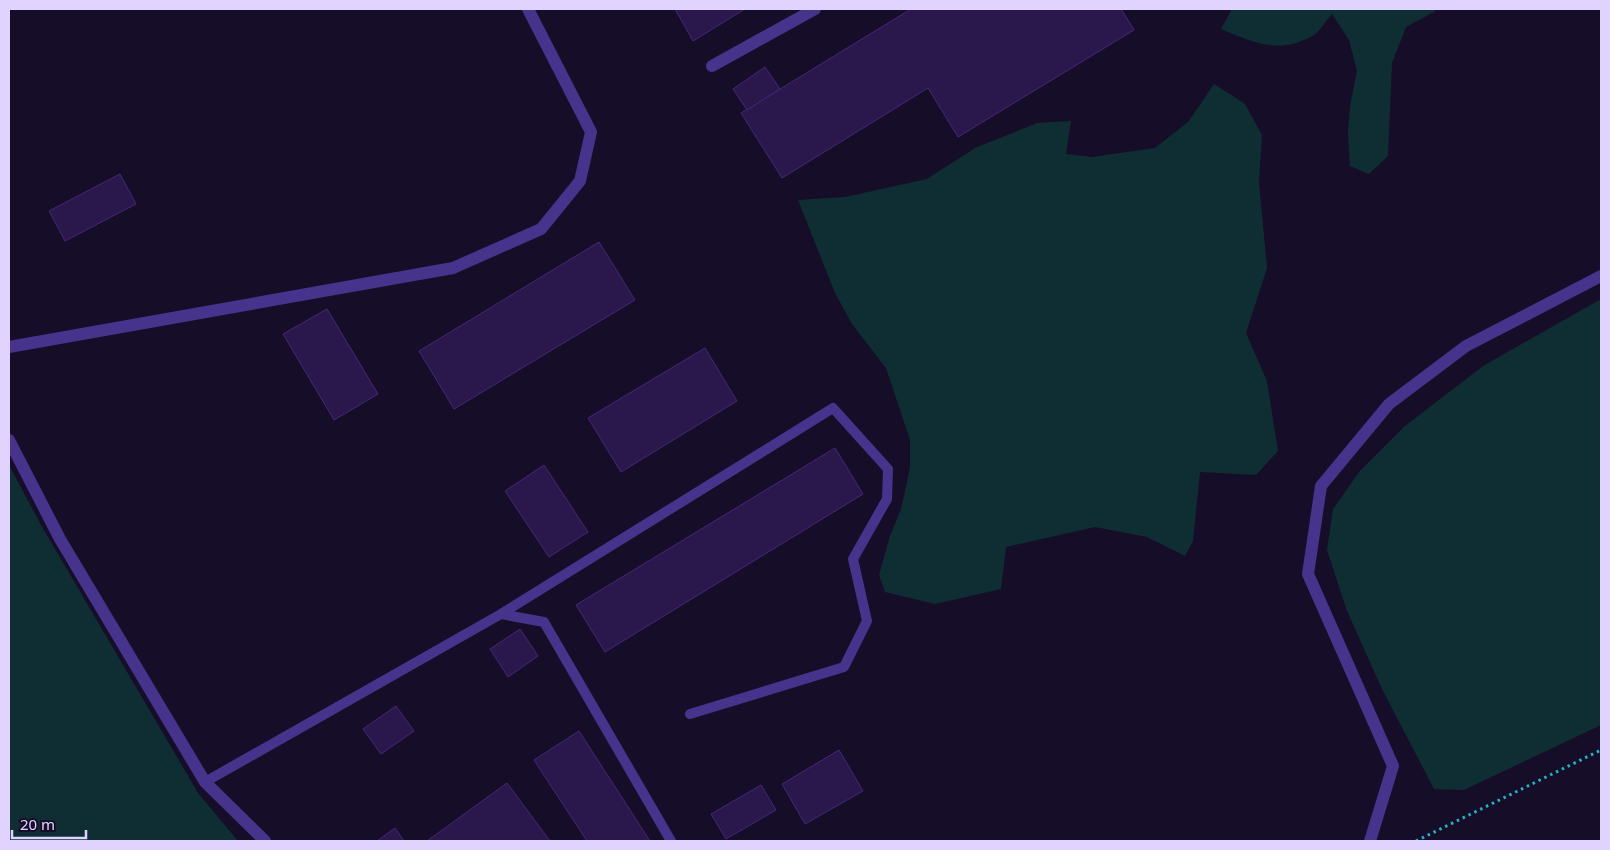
<svg xmlns="http://www.w3.org/2000/svg" width="1610" height="850" font-family="'Noto Sans',sans-serif">
<rect width="100%" height="100%" fill="#160d28"/>
<!-- green -->
<g fill="#0f2e33">
<path d="M1232,9H1435L1434,12L1406,27L1392,63L1388,156L1369,174L1350,166L1348,133L1350,106L1357,71L1349,40L1332,14C1326,20 1321,30 1314,35C1279,55 1255,43 1221,29Z"/>
<path d="M1214,84L1245,104L1262,135L1259,182L1267,268L1246,333L1267,381L1278,451L1256,475L1200,472L1193,541L1185,556L1147,537L1095,527L1006,547L1001,589L935,604L885,592L879,575L890,536L901,509L910,468V440L886,368L852,324L835,293L798,200L845,197L927,179L975,148L1037,123L1071,121L1066,154L1092,157L1155,148L1188,122Z"/>
<path d="M1601,299V725L1464,790L1434,789L1382,689L1347,611L1327,550L1333,509L1359,472L1405,426L1483,366Z"/>
<path d="M9,465L41,525L198,793L238,841H9Z"/>
</g>
<!-- building -->
<g fill="#2a174b" stroke="#452779">
<path d="M675,9H745L693,41Z"/>
<path d="M911,9H1121L1134,30L958,137L928,88L782,178L741,113Z"/>
<path d="M765,67L780,89L747,110L733,89Z"/>
<path d="M120,174L136,204L65,241L49,211Z"/>
<path d="M599,242L635,300L454,409L419,351Z"/>
<path d="M327,309L378,394L334,420L283,334Z"/>
<path d="M705,348L737,401L621,472L588,418Z"/>
<path d="M835,448L863,494L605,652L576,605Z"/>
<path d="M544,465L588,532L549,557L505,491Z"/>
<path d="M520,629L538,656L508,677L490,649Z"/>
<path d="M396,706L414,731L381,754L363,729Z"/>
<path d="M579,731L650,841H587L534,760Z"/>
<path d="M839,750L863,791L805,824L782,784Z"/>
<path d="M507,783L550,841H427Z"/>
<path d="M761,785L776,810L726,839L711,814Z"/>
<path d="M395,828L404,841H377Z"/>
</g>
<g fill="none" stroke-linecap="round" stroke-linejoin="round">
<!-- path -->
<path stroke="#23b3c4" stroke-width="3" stroke-dasharray="2.5 4" stroke-linecap="butt" d="M1416,841L1601,750"/>
<!-- lane -->
<g stroke="#45338c" stroke-width="10">
<path d="M501,614L544,622L671,841"/>
<path d="M205,782L501,614L833,408L888,469L887,499L853,559L867,621L844,667L690,714"/>
</g>
<!-- street -->
<g stroke="#45338c" stroke-width="12">
<path d="M712,66L815,9"/>
<path d="M9,347L453,268L541,229L580,181L591,132L528,9"/>
<path d="M9,440L60,539L205,782L265,841"/>
<path d="M1370,841L1393,766L1308,574L1321,486L1389,404L1466,346L1601,276"/>
</g>
</g>
<!-- border -->
<rect width="1610" height="850" fill="none" stroke="#e0d4ff" stroke-width="20"/>
<!-- scale -->
<path d="M12 830v8h74v-8" fill="none" stroke="#e0d4ff" stroke-width="2.5"/>
<text x="20" y="830" font-size="15" fill="#e0d4ff" stroke="#160d28" stroke-width="4" paint-order="stroke">20 m</text>
</svg>
